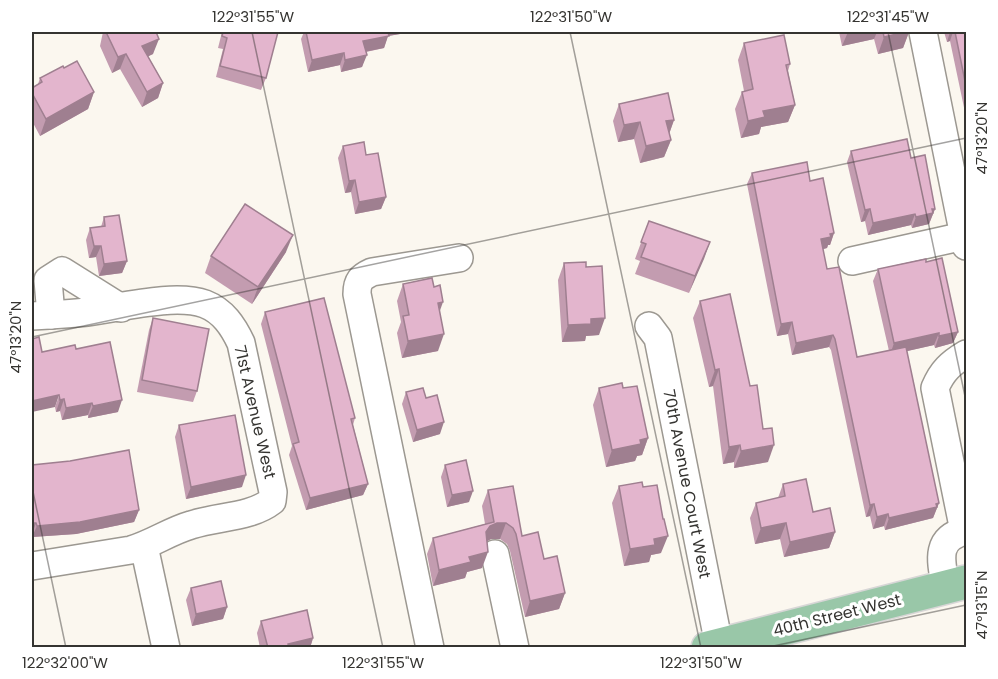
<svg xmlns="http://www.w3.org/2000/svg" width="998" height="679" font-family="Poppins,sans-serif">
<rect width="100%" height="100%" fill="#fbf7ef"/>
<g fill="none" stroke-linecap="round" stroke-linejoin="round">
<defs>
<g id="minor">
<path d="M923,32L966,246"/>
<path d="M852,261L964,236"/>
<path d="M51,315L48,280L62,271L121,308"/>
<path d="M32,316C50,315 68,314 87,312C119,308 175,293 205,304C223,311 233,326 241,343L273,492L272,501C250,518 218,516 191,525C170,531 152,544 131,550L32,566"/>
<path d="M649,326L658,338L719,645"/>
<path d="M964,531L935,388C942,371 951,363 966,354"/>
<path d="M144,546L166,648"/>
<path d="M495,554L515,648"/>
<path d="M946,588C941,562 934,538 966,531"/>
<path d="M430,648L357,294C357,281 361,277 372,272L459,258"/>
</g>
<path id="major" d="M708,648L966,582"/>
</defs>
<!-- minor casing -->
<use href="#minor" stroke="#9c9891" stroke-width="30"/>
<!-- major casing -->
<use href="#major" stroke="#d7d6d6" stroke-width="36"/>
<!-- minor -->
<use href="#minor" stroke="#fff" stroke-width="27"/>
<!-- major -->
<use href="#major" stroke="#99c7a8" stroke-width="33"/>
</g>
<!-- wall -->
<g fill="#c39cb0">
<path d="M103,32H156L153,54L148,56L163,83L158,98L142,107L120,69L112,73L100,46Z"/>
<path d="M222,32H278L266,78L261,90L216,77L223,49L218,48Z"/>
<path d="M304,32H412L388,36L384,48L366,52L362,67L341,72L340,65L308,72L301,39Z"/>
<path d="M839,32H909L903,48L878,54L874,39L842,46Z"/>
<path d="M944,32H966V117L950,41L947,42Z"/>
<path d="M744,43L790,64L788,71L795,105L788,122L761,127L759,134L741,138L735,109L742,92L744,91L738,60Z"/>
<path d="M64,68L94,92L88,109L40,136L32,121V88L38,84L40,78Z"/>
<path d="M619,104L674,120L669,134L671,140L664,157L640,163L634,139L618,142L613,121Z"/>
<path d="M343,146L366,155L386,197L381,209L355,214L351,192L345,193L338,158Z"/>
<path d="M851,151L911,158L935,209L929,224L912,228L911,225L868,235L865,221L861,222L847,162Z"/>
<path d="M752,173L810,181L834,233L830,245H828L827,248L823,249L827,269L857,357L889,351L873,281L878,269L926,262L958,332L953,343L935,348L934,345L907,351L939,503L933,518L885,530L884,526L873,529L870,516L866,517L831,350L829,347L792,355L788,334L777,336L747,184Z"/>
<path d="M104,217L127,261L122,273L99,276L96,257L89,258L86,240L90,228L101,227Z"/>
<path d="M649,221L710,242L689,293L635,274L640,261L635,259Z"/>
<path d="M286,252L252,304L205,273L211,256Z"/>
<path d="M564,263L586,267L599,335L586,336L585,341L562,342L558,280Z"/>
<path d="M403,284L439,312L438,351L402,358L397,333L401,322L397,301Z"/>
<path d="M700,301L750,386L768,462L734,468V462L723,464L713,386L709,387L693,318Z"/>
<path d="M265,312L355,418L353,425L368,484L363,495L306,510L289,455L292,446L261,324Z"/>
<path d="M153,318L197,391L193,402L137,392L149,330Z"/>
<path d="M76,349L118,412L88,418V415L62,420L60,411L56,412L55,407Z"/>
<path d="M599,388H623L648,438L642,455L637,456L635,461L606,467L593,405Z"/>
<path d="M406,392L426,398L440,434L413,442L402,404Z"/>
<path d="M179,425L242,487L186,499L175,437Z"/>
<path d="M32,465L139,510L134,522L76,534L32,537Z"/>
<path d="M445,465L469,502L447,507L441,477Z"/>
<path d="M783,484L835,532L829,548L784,557L780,539L755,544L750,518L756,503L778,498Z"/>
<path d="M619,486L643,487L661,553L651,555L649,562L624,566L612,503Z"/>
<path d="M488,490L522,536L544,559L565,593L559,609L525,617L510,551L507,544L500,539H491L487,541L482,568L467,572L465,578L433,586L427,554L433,538L485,524L482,506Z"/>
<path d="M191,588L227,607L223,619L192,626L186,600Z"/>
<path d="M261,621L313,638L310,648H260L257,633Z"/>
</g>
<!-- shaded-wall -->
<g fill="#9f7f90">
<path d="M384,32H412L388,36L384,48L359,53L363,41Z"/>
<path d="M848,32H877L874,39L842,46Z"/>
<path d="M905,32H909L903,48L878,54L884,37Z"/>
<path d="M950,32H953L950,41L947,42Z"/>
<path d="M159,39L153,54L137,62L142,46Z"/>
<path d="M344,53L340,65L308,72L312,60Z"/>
<path d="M126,54L120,69L112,73L118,57Z"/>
<path d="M367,55L362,67L341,72L345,60Z"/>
<path d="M163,83L158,98L142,107L147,92Z"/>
<path d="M94,92L88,109L40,136L46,119Z"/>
<path d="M795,105L788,122L761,127L759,134L741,138L748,121L763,111Z"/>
<path d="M674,120L668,137L666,121Z"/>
<path d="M640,122L634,139L618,142L624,125Z"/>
<path d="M671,140L664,157L640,163L646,146Z"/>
<path d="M355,180L351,192L345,193L349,181Z"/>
<path d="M386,197L381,209L355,214L359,202Z"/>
<path d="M870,209L865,221L861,222L865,210Z"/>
<path d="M932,209H935L929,224L912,228L916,217Z"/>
<path d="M915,214L911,225L868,235L873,223Z"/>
<path d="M834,233L830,245H828L827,248L816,251L821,239L830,234Z"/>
<path d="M293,235L286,252L252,304L258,287Z"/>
<path d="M710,242L704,259L689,293L695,276Z"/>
<path d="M94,246H101L96,257L89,258Z"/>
<path d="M127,261L122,273L99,276L104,264Z"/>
<path d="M443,302L437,319L438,303Z"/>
<path d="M605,318L599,335L586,336L585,341L562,342L568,325L591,319Z"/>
<path d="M792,322L788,334L777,336L781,324Z"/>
<path d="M958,332L953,343L935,348L939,336Z"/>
<path d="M939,333L934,345L890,355L894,343Z"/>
<path d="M444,334L438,351L402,358L408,341Z"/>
<path d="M833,335L829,347L792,355L796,343Z"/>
<path d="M719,369L713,386L709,387L715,370Z"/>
<path d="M59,395L55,407L32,412V401Z"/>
<path d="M64,399L60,411L56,412L60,400Z"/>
<path d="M122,400L118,412L88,418L93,406Z"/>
<path d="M92,403L88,415L62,420L66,408Z"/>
<path d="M444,422L440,434L413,442L417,430Z"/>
<path d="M648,438L642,455L637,456L635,461L606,467L612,450L640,440Z"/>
<path d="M740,445L734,462L723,464L729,447Z"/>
<path d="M774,445L768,462L734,468L741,451Z"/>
<path d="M246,475L242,487L186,499L191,487Z"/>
<path d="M368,484L363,495L306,510L310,498Z"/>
<path d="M473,491L469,502L447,507L452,495Z"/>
<path d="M939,503L933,518L885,530L889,518Z"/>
<path d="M874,504L870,516L866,517L870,505Z"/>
<path d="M139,510L134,522L76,534L32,537L37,526Z"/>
<path d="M888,514L884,526L873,529L877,517Z"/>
<path d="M32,523H36L32,534Z"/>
<path d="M497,523H506L500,539H491L484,543L486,532L490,526Z"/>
<path d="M786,523L780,539L755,544L761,528Z"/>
<path d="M835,532L829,548L784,557L790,542Z"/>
<path d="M668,536L661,553L651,555L649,562L624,566L630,549L654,539Z"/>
<path d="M488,552L482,568L467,572L465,578L433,586L439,570L469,557Z"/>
<path d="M565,593L559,609L525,617L530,601Z"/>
<path d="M227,607L223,619L192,626L196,614Z"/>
<path d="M313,638L310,648H287L288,644Z"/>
</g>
<!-- building -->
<g fill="#e3b5cd" stroke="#9f7f90" stroke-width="1.5">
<path d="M106,32H156L159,39L142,46L163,83L147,92L126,54L118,57Z"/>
<path d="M223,32H278L266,78L220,66L227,38L222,36Z"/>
<path d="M306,32H388L389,36L363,41L367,55L345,60L344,53L312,60Z"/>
<path d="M883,32H905L884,37Z"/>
<path d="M955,32H966V86Z"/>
<path d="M784,35L790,64L786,65L795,105L763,111L765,117L748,121L742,92L753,89L744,43Z"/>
<path d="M77,61L94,92L46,119L32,93V88L42,82L40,78L63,66L64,68Z"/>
<path d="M668,93L674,120L666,121L671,140L646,146L640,122L624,125L619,104Z"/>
<path d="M907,139L911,158L925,155L935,209H932L933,213L916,217L915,214L873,223L870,209L865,210L851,151Z"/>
<path d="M364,142L366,155L378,153L386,197L359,202L355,180L349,181L343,146Z"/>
<path d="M807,162L810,181L823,178L834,233L830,234L831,237L821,239L827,269L839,267L857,357L906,347L939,503L936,504L937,507L889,518L888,514L877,517L874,504L870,505L835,339L833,335L796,343L792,322L781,324L752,173Z"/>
<path d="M245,204L293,235L258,287L211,256Z"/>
<path d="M119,215L127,261L104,264L101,246H94L90,228L105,226L104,217Z"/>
<path d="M649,221L710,242L695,276L641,257L646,244L641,242Z"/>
<path d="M942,258L958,332L939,336V333L894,343L878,269L926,259V262Z"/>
<path d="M586,262V267L602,266L605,318L591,319V324L568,325L564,263Z"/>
<path d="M432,278L434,287L440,285L443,302L438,303L444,334L408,341L403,316L409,315L403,284Z"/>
<path d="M730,294L750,386L757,385L763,429L772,428L774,445L741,451L740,445L729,447L719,369L715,370L700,301Z"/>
<path d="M324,298L355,418L351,419L368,484L310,498L293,444L299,442L265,312Z"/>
<path d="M153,318L209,329L197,391L142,380Z"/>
<path d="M39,337L42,352L75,345L76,349L110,342L122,400L93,406L92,403L66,408L64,399L60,400L59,395L32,401V339Z"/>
<path d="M622,383L623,388L637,386L648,438L640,440L641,444L612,450L599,388Z"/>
<path d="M423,388L426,398L437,395L444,422L417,430L406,392Z"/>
<path d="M235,415L246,475L191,487L179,425Z"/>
<path d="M129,450L139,510L80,522L37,526L36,523H32V465L70,461Z"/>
<path d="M466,460L473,491L452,495L445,465Z"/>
<path d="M806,479L813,512L830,508L835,532L790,542L786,523L761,528L756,503L785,496L783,484Z"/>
<path d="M642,482L643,487L657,485L663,519H664L668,536L654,539L655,545L630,549L619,486Z"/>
<path d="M513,486L522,536L538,532L544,559L557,556L565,593L530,601L516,534L513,528L506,523H497L490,526L486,532L488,552L469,557L471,562L439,570L433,538L494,522L488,490Z"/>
<path d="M221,581L227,607L196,614L191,588Z"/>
<path d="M307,610L313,638L288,644L289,648H268L261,621Z"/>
</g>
<!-- ticks -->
<path fill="none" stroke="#353431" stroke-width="1.5" stroke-opacity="0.45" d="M252,32L383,648M570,32L701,648M888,32L966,401M32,337L966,138M32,487L66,648M764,648L966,605"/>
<g text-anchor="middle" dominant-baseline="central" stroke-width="6" stroke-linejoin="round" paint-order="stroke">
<!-- street labels -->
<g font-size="16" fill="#353431" stroke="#fff">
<text transform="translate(255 412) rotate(77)">71st Avenue West</text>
<text transform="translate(687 484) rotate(79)">70th Avenue Court West</text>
<text transform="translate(837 615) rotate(-14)">40th Street West</text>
</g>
</g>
<!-- border -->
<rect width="998" height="679" fill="none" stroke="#ffffff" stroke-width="66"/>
<rect x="33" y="33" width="932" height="613" fill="none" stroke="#353431" stroke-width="2"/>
<g font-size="15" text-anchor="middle" fill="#353431">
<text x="253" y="22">122°31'55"W</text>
<text x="571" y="22">122°31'50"W</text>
<text x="888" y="22">122°31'45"W</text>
<text transform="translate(982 138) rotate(-90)" y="5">47°13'20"N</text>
<text transform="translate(16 337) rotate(-90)" y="5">47°13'20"N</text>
<text transform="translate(982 605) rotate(-90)" y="5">47°13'15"N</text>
<text x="65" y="668">122°32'00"W</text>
<text x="383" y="668">122°31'55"W</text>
<text x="701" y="668">122°31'50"W</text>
</g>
</svg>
